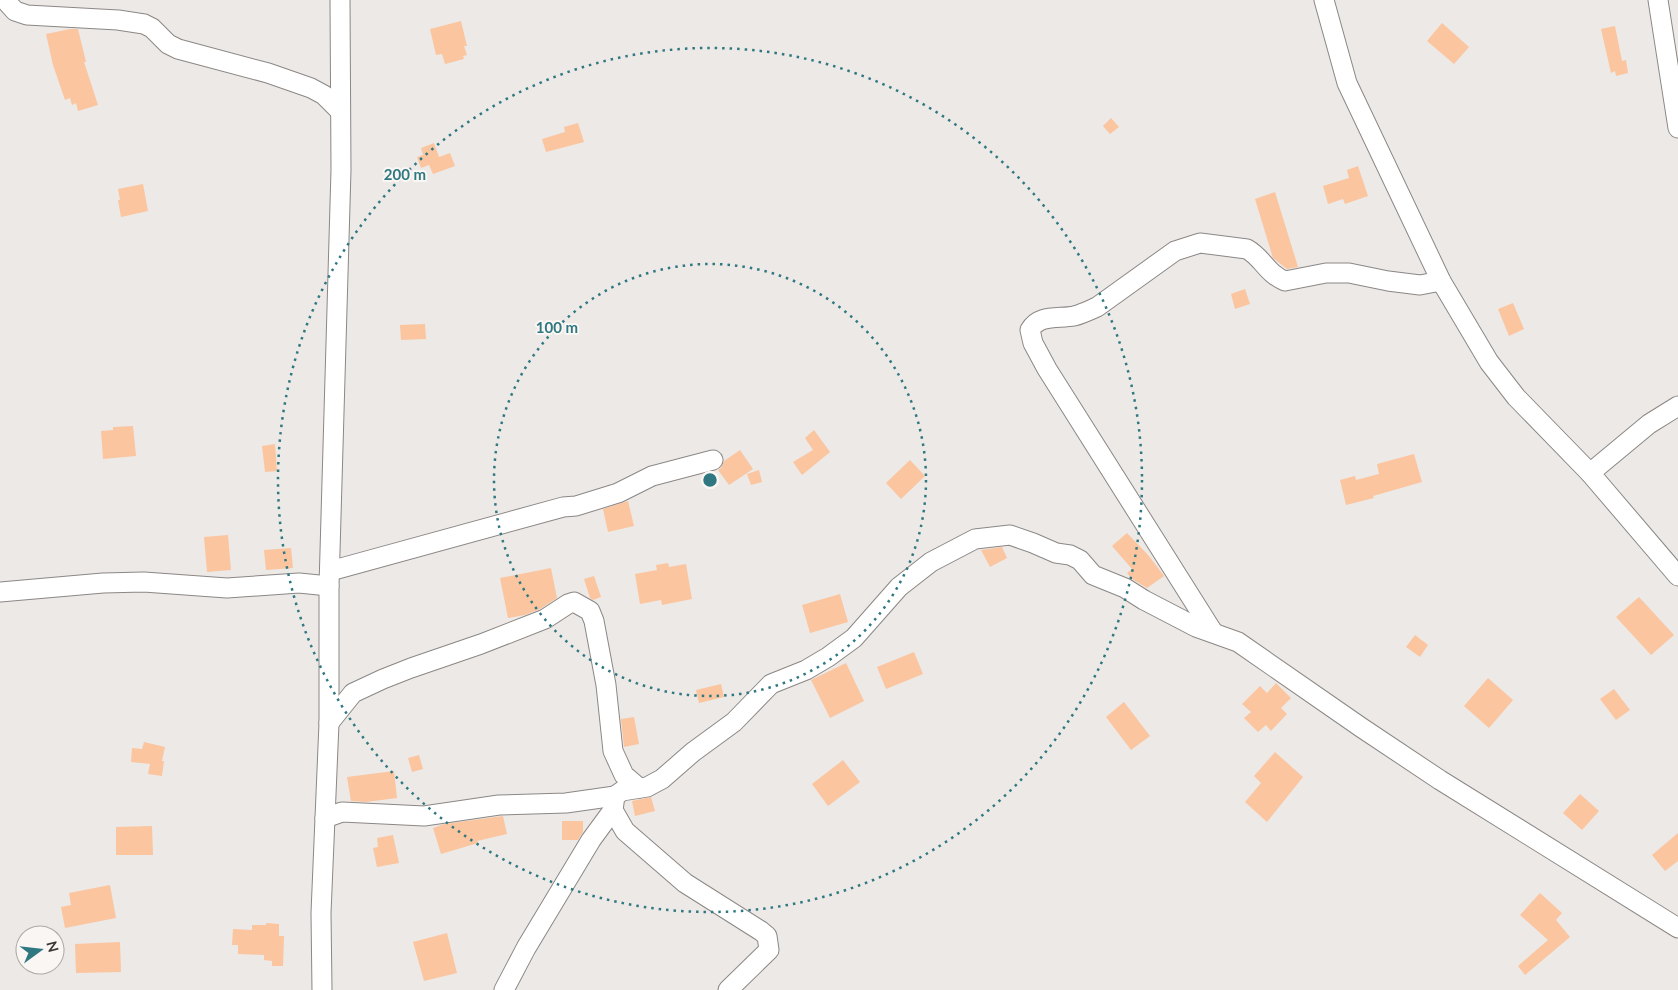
<svg xmlns="http://www.w3.org/2000/svg" width="1678" height="990" font-family="Lato,sans-serif">
<rect width="100%" height="100%" fill="#ede9e6"/>
<!-- building -->
<g fill="#fbc59f">
<path d="M461,21L467,46H464L467,55L463,56L464,59L445,64L442,54L436,55L430,29Z"/>
<path d="M1442,23L1469,47L1454,64L1427,41Z"/>
<path d="M1615,26L1622,61L1626,60L1628,73L1616,76L1615,71L1611,73L1601,29Z"/>
<path d="M70,29H78L86,62H84L98,105L78,111L76,103L72,105L70,98L65,100L53,65L46,34Z"/>
<path d="M1111,118L1119,127L1110,134L1103,126Z"/>
<path d="M578,123L584,142L546,152L542,139L565,132L564,127Z"/>
<path d="M434,143L439,157L450,153L455,166L433,174L429,165L421,168L417,157L423,155L421,148Z"/>
<path d="M1358,166L1368,196L1345,204L1343,199L1328,204L1323,186L1349,178L1347,170Z"/>
<path d="M143,184L148,211L121,217L118,200H120L118,189Z"/>
<path d="M1275,192L1298,267L1287,269L1273,258L1255,199Z"/>
<path d="M1245,289L1250,304L1235,309L1231,294Z"/>
<path d="M1513,303L1524,329L1509,336L1498,309Z"/>
<path d="M425,324L426,339L401,340L400,325Z"/>
<path d="M133,426L136,456L103,459L101,431L113,430V427Z"/>
<path d="M814,430L830,452L802,475L793,462L813,450L805,438Z"/>
<path d="M275,444L277,471L265,472L262,446Z"/>
<path d="M740,450L753,469L729,485L718,470L721,468L724,461Z"/>
<path d="M1414,454L1422,482L1373,496L1374,498L1346,505L1340,480L1355,476L1356,480L1379,474L1377,464Z"/>
<path d="M910,460L925,476L901,499L886,483Z"/>
<path d="M759,470L762,482L751,485L747,474Z"/>
<path d="M628,501L634,526L608,532L603,509Z"/>
<path d="M1127,533L1149,556L1164,576L1147,588L1132,579L1127,573L1132,569L1112,546Z"/>
<path d="M228,535L231,570L207,572L204,537Z"/>
<path d="M1002,547L1007,558L990,567L981,550Z"/>
<path d="M291,548L293,568L266,570L264,550Z"/>
<path d="M668,563L669,567L686,564L692,599L662,605L661,600L640,604L635,574L657,570L656,565Z"/>
<path d="M551,568L557,598L540,609L525,615L508,618L500,578Z"/>
<path d="M594,576L601,597L593,600L590,598L584,579Z"/>
<path d="M840,594L848,622L810,633L802,605Z"/>
<path d="M1639,597L1674,635L1651,655L1616,617Z"/>
<path d="M1415,635L1428,645L1420,657L1406,647Z"/>
<path d="M914,652L923,674L886,689L877,667Z"/>
<path d="M846,663L864,701L830,718L811,680Z"/>
<path d="M1488,678L1513,700L1489,728L1464,706Z"/>
<path d="M1276,683L1291,698L1281,708L1287,714L1271,731L1266,725L1258,732L1244,718L1251,712L1242,704L1260,686L1267,693Z"/>
<path d="M721,684L724,697L699,703L696,690Z"/>
<path d="M1614,689L1630,710L1616,720L1600,699Z"/>
<path d="M1124,702L1150,736L1131,750L1106,717Z"/>
<path d="M634,717L639,744L624,747L621,719Z"/>
<path d="M144,742L165,747L162,761H164L162,776L148,774L150,764L131,762L132,748L142,749Z"/>
<path d="M1275,752L1303,777L1267,822L1245,802L1261,783L1254,776Z"/>
<path d="M419,755L423,769L412,772L408,758Z"/>
<path d="M843,760L860,782L828,806L812,784Z"/>
<path d="M394,771L397,798L366,802L351,801L347,777Z"/>
<path d="M1580,794L1599,811L1582,830L1563,813Z"/>
<path d="M651,797L655,811L635,816L632,801Z"/>
<path d="M503,816L507,834L477,841L478,843L441,854L433,828L444,824Z"/>
<path d="M562,821H583V832L578,840H562Z"/>
<path d="M152,826L153,855H116V827Z"/>
<path d="M1678,833V861L1665,871L1652,855Z"/>
<path d="M393,835L399,863L377,867L373,848L378,847L377,838Z"/>
<path d="M110,885L116,918L65,928L61,907L71,905L69,893Z"/>
<path d="M1540,893L1562,913L1556,920L1570,937L1525,975L1518,966L1548,940L1520,915Z"/>
<path d="M266,923L279,924V936H284L283,966H272V961L264,960V955L238,954V945H232L233,929L252,930V925H266Z"/>
<path d="M447,933L457,973L424,981L413,942Z"/>
<path d="M120,942L121,972L76,973L75,944Z"/>
</g>
<g fill="none" stroke-linecap="round" stroke-linejoin="round">
<defs>
<g id="minor">
<path d="M5,0L15,11L27,15L118,20L144,24L152,28L168,44L178,49L268,73L311,88L324,95L340,111"/>
<path d="M1324,0L1347,83L1441,281L1489,362L1516,397L1590,473L1678,576"/>
<path d="M1658,0L1678,128"/>
<path d="M1590,473L1649,424L1678,406"/>
<path d="M330,571L563,507L576,506L618,493L652,476L713,460"/>
<path d="M0,592L103,583L144,582L227,588L299,583L329,586"/>
<path d="M1213,632L1047,369L1033,343L1030,330C1039,314 1058,319 1074,316C1082,314 1090,310 1097,307L1175,251L1200,243L1247,249C1263,258 1266,273 1285,281L1326,273H1349L1388,281L1420,285L1441,281"/>
<path d="M329,723L353,693L383,679L411,668L481,644L545,619L568,604L574,602L590,611L594,621L606,685L613,751L624,775L639,788"/>
<path d="M613,810L625,831L685,883L761,931L767,936L769,950L728,990"/>
<path d="M325,818L342,812L424,816L499,805L566,803L615,796"/>
<path d="M322,990L321,913L329,723V586L341,170L340,0"/>
<path d="M504,990L526,948L591,840L613,810L615,796L622,791L647,787L662,779L693,752L734,722L771,684L806,670L828,657L854,638L899,587L931,562L975,539L1010,535L1033,543L1056,553L1070,555L1080,560L1093,575L1125,588L1144,600L1196,627L1238,642L1362,728L1440,780L1678,928"/>
</g>
</defs>
<!-- minor casing -->
<use href="#minor" stroke="#8b8785" stroke-width="21"/>
<!-- minor -->
<use href="#minor" stroke="#fff" stroke-width="19"/>
</g>
<!-- distance rings -->
<g fill="none" stroke="#2f7881" stroke-width="2.5" stroke-dasharray="2.5 5">
<circle cx="710" cy="480" r="216"/>
<circle cx="710" cy="480" r="432"/>
</g>
<circle cx="710" cy="480" r="8" fill="#2f7881" stroke="#faf6f3" stroke-width="2.5"/>
<g font-size="15" text-anchor="middle" font-weight="bold" fill="#2f7881" stroke="#faf6f3" stroke-width="4" stroke-linejoin="round" paint-order="stroke">
<text x="405" y="180">200 m</text>
<text x="557" y="333">100 m</text>
</g>
<!-- north arrow -->
<g transform="translate(40 950) rotate(75)"><circle r="24" fill="#faf6f3" stroke="#aca9a7"/>
<path d="M0-4L9 19L0 12L-9 19Z" fill="#2f7881"/>
<text y="-8" font-size="14" font-weight="bold" text-anchor="middle" fill="#373635">N</text>
</g>
</svg>
